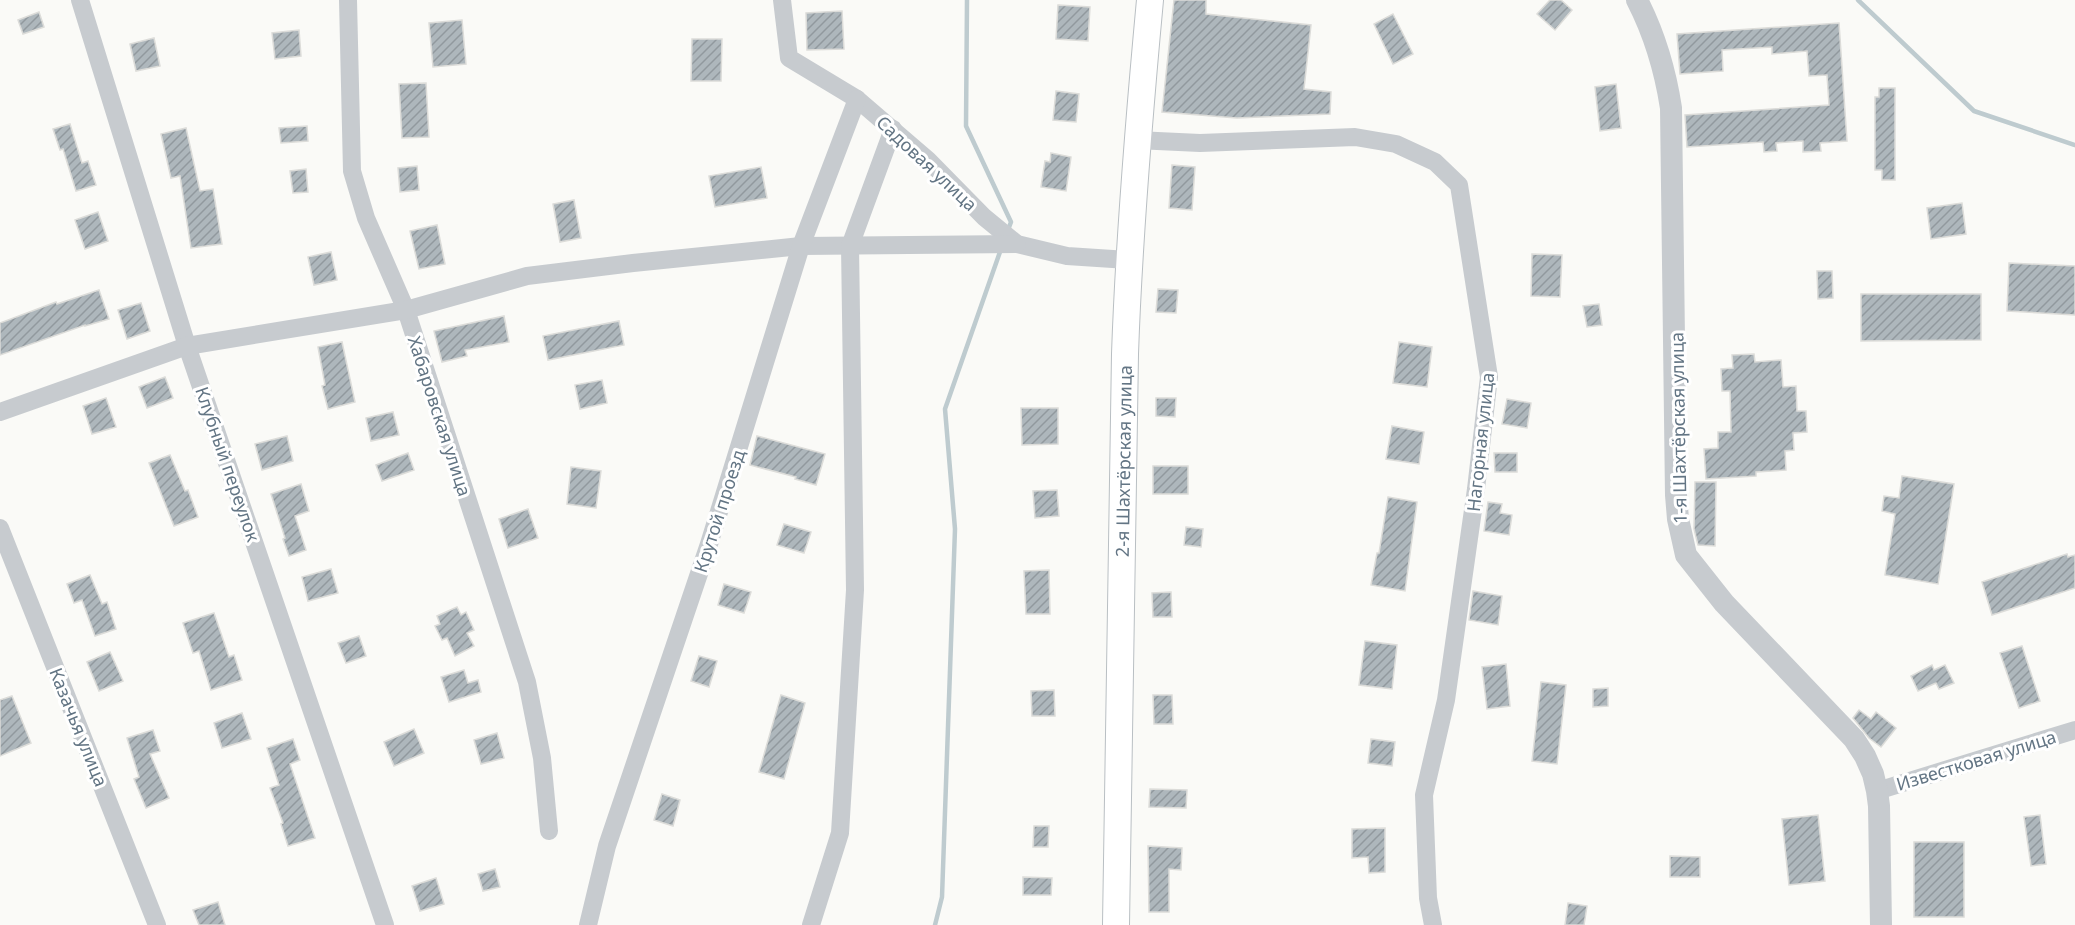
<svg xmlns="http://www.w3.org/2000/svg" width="2075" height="925" font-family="'Noto Sans',sans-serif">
<defs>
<pattern id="building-hatch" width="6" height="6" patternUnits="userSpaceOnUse" patternTransform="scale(1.5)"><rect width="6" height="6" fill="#aeb7bc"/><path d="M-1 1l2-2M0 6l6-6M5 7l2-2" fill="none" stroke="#91999e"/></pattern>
</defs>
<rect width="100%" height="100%" fill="#fafaf7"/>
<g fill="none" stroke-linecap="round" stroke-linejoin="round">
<!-- stream -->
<g stroke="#becbcf" stroke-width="4.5">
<path d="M967,0L966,126L1011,222L1008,230"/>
<path d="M1858,0L1974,111L2075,145"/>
<path d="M935,925L942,897L955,529L945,409L1001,249"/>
</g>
</g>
<!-- building -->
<g fill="url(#building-hatch)" stroke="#dcdcd9" stroke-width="1.5">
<path d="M1174,0H1206V14L1311,25L1304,89L1331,92L1330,114L1237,118L1162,112Z"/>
<path d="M1550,0H1561L1572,10L1555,30L1537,14Z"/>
<path d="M1058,5L1090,7L1088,41L1056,39Z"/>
<path d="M842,11L844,49L807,50L806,13Z"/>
<path d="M39,12L44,27L23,34L18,20Z"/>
<path d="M1393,14L1413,54L1393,64L1374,24Z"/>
<path d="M462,20L466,64L433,67L429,23Z"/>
<path d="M1839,23L1847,141L1820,143L1821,151L1803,152V141L1776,143L1777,151L1764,152L1763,142L1687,147L1685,115L1829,105L1827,75L1809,76L1807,51L1772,54V47L1722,50L1723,71L1680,74L1677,34Z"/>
<path d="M299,30L301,56L275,59L272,33Z"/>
<path d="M154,38L160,66L136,71L130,44Z"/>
<path d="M692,39H722L721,81H691Z"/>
<path d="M426,83L429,137L402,138L399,84Z"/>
<path d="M1616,84L1621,128L1600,131L1595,87Z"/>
<path d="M1879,88H1895V180H1882V170H1875V97H1879Z"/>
<path d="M1056,91L1079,94L1076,122L1053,120Z"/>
<path d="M70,124L82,163L88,161L96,185L76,191L63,149L60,150L53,129Z"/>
<path d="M307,126L308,141L281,143L279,128Z"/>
<path d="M186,128L200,191L213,189L222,244L191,248L180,176L171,178L161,134Z"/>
<path d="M1051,153L1071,157L1066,191L1041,187L1045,161L1050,162Z"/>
<path d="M1172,165L1195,167L1192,210L1169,208Z"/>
<path d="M417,166L419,190L400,192L398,168Z"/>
<path d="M761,167L767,198L715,207L709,176Z"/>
<path d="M306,169L308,192L293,193L290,171Z"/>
<path d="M574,200L581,238L560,242L553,204Z"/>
<path d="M1962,203L1966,234L1931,239L1927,208Z"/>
<path d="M98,212L108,241L85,249L75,220Z"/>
<path d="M437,225L445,264L419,269L410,231Z"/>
<path d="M331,252L337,280L314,285L308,257Z"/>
<path d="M1532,254L1562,255L1560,297L1531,296Z"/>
<path d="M2009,263L2075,266V315L2007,311Z"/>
<path d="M1817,271H1832L1833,298L1818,299Z"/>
<path d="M1158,289L1178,290L1176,313L1156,312Z"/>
<path d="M99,290L109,319L85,326V325L0,355V323L56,302L57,304Z"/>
<path d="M1861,294H1981V340L1861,341Z"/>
<path d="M141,303L150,331L127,339L118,310Z"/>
<path d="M1599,304L1602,325L1587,327L1583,306Z"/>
<path d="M504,316L509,342L465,350L467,356L442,362L434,331Z"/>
<path d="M619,321L624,345L548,360L543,336Z"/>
<path d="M342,342L355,402L328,409L322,386L325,385L318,347Z"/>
<path d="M1399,342L1432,347L1427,387L1393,383Z"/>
<path d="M1754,354L1755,362L1781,360L1783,387L1796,386L1797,411H1806L1807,432L1793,433L1794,450L1785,451L1786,470L1756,472V476L1706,479L1704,449L1718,448V432H1731L1730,391H1722L1721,369L1733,368L1732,355Z"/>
<path d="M165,377L173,398L147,408L139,387Z"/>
<path d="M602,380L607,403L580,409L575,385Z"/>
<path d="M106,398L116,427L92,434L83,406Z"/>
<path d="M1156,398H1176L1175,417L1156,416Z"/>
<path d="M1507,399L1531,403L1527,428L1502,424Z"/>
<path d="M1021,408H1058V444L1022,445Z"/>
<path d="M393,412L399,435L371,441L366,418Z"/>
<path d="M1392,426L1424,432L1419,464L1386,459Z"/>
<path d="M287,436L293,461L262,470L255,444Z"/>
<path d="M757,436L825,454L816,485L795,479L796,477L750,465Z"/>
<path d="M408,453L414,470L382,481L376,465Z"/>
<path d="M1494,453H1517V472H1495Z"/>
<path d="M170,455L185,491L188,490L198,517L174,526L149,463Z"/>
<rect x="1153" y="466" width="35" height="28"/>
<path d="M571,467L601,471L596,508L567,504Z"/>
<path d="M1902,476L1954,484L1938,584L1885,575L1895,514L1882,511L1884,496L1899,498Z"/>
<path d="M1695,482H1716L1715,546L1698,545L1694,529Z"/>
<path d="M301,484L309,511L295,516L306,550L289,556L283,539L285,538L271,494Z"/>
<path d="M1057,490L1059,516L1035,518L1033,491Z"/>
<path d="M1388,497L1417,502L1405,591L1371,585L1377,553H1379Z"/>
<path d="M1488,502L1502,504L1500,513L1512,515L1509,535L1484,531Z"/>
<path d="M528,509L538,538L508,548L499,519Z"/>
<path d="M784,524L811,532L804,553L777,545Z"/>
<path d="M1186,527L1203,529L1201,547L1184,545Z"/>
<path d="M2067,554L2068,557L2075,555V588L1992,615L1982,582Z"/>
<path d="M331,569L338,593L308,601L302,577Z"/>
<path d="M1049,570L1050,614H1026L1024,571Z"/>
<path d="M90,575L102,604L107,602L116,629L95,636L82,600L74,603L67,584Z"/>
<path d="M724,584L751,592L744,613L718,605Z"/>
<path d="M1473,591L1502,596L1498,625L1469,620Z"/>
<path d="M1171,592L1172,617H1153L1152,593Z"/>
<path d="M457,607L461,615L466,612L474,630L467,633L474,646L455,656L447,638L442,640L435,626L440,624L437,616Z"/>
<path d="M214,613L229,657L234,655L242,680L211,690L199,651L193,653L183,623Z"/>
<path d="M359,636L366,656L346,663L338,643Z"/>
<path d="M1365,641L1397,645L1392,689L1359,685Z"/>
<path d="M2022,646L2040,701L2019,708L2000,653Z"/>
<path d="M110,652L123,681L99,691L87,662Z"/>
<path d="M699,656L717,661L709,687L691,681Z"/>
<path d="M1506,664L1510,706L1487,709L1482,667Z"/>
<path d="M1932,665L1934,670L1945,665L1954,683L1939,689L1936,683L1918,691L1911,676Z"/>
<path d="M464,670L468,683L478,680L481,692L449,702L441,677Z"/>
<path d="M1541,682L1566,685L1557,764L1532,761Z"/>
<path d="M1608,688V706L1593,707V689Z"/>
<path d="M1054,690L1055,716H1032L1031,691Z"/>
<path d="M781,695L805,703L784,779L759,772Z"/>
<path d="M1153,695H1172L1173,724H1154Z"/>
<path d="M12,696L31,743L0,756V700Z"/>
<path d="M1859,710L1871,719L1876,712L1896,728L1881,747L1869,738L1853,718Z"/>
<path d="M242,713L251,739L222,748L214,723Z"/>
<path d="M414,729L424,753L394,766L384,742Z"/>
<path d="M153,730L160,751L150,754L169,798L146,808L134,779L139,777L127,738Z"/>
<path d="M497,733L504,758L481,764L474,740Z"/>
<path d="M293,739L300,760L290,764L315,838L288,846L281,824L283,823L270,788L279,785L267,748Z"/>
<path d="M1371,739L1395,742L1392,766L1368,763Z"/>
<path d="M1150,789L1187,790L1186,808L1149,807Z"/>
<path d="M662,794L680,800L673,826L654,820Z"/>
<path d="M1818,815L1825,881L1789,885L1782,819Z"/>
<path d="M2040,815L2046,864L2031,866L2024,817Z"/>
<path d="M1034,826H1049L1048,847H1033Z"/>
<path d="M1385,828V872L1369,873L1368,857L1352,858V829Z"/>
<rect x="1914" y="842" width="50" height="75"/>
<path d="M1148,846L1182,848L1181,870L1169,869V912H1149Z"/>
<path d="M1670,856L1700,857V877H1670Z"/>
<path d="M495,869L500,887L483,891L478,874Z"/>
<path d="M1023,877L1052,878L1051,895H1023Z"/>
<path d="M436,878L444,904L420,911L412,886Z"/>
<path d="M218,902L225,925H199L193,910Z"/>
<path d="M1568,903L1587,906L1584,925H1565Z"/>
</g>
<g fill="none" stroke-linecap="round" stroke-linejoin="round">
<defs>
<g id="secondary">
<path id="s1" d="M1116,925L1125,354C1129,236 1139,118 1150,0"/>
</g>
</defs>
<!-- secondary casing -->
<use href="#secondary" stroke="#b9bfc3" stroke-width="28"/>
<!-- minor -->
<g stroke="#c7cbcf" stroke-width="18">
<path d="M80,0L187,346L385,925"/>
<path d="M348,0L352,171L366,218L406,310L527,682L542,758L549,831"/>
<path d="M782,0L789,58L857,99L928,160L984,217L1017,244L1067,256L1128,260"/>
<path d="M1136,140L1200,143L1355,137L1396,144L1435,162L1459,185L1489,377L1476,489L1446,700L1424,795L1428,898L1433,925"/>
<path d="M0,412L187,346L406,310L527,276L633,263L801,246L1017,244"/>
<path d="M0,528L157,925"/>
<path d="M1877,791L2075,730"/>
<path d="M588,925L607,846L709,544L801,246L857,99"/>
<path d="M811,925L840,833L855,590L850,246L893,129"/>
</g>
<!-- tertiary -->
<path stroke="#c7cbcf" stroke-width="22" d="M1637,0C1655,35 1665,69 1671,108L1676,495L1678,519L1686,555L1724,603L1854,739L1865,756L1873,774L1877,791L1879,806L1881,925"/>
<!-- secondary -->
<use href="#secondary" stroke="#fff" stroke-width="26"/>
</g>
<g text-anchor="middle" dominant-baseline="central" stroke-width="6" stroke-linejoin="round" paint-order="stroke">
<!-- street labels -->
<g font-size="18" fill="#637584" stroke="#fff">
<text transform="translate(927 163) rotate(43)">Садовая улица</text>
<text transform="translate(440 416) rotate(72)">Хабаровская улица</text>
<text transform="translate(1678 428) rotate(-91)">1-я Шахтёрская улица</text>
<text transform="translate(1480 442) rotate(-84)">Нагорная улица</text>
<text stroke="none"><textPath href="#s1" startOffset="464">2-я Шахтёрская улица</textPath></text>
<text transform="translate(228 464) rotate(71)">Клубный переулок</text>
<text transform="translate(719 511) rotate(-72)">Крутой проезд</text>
<text transform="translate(79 727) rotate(68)">Казачья улица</text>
<text transform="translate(1976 760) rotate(-17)">Известковая улица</text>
</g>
</g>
</svg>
